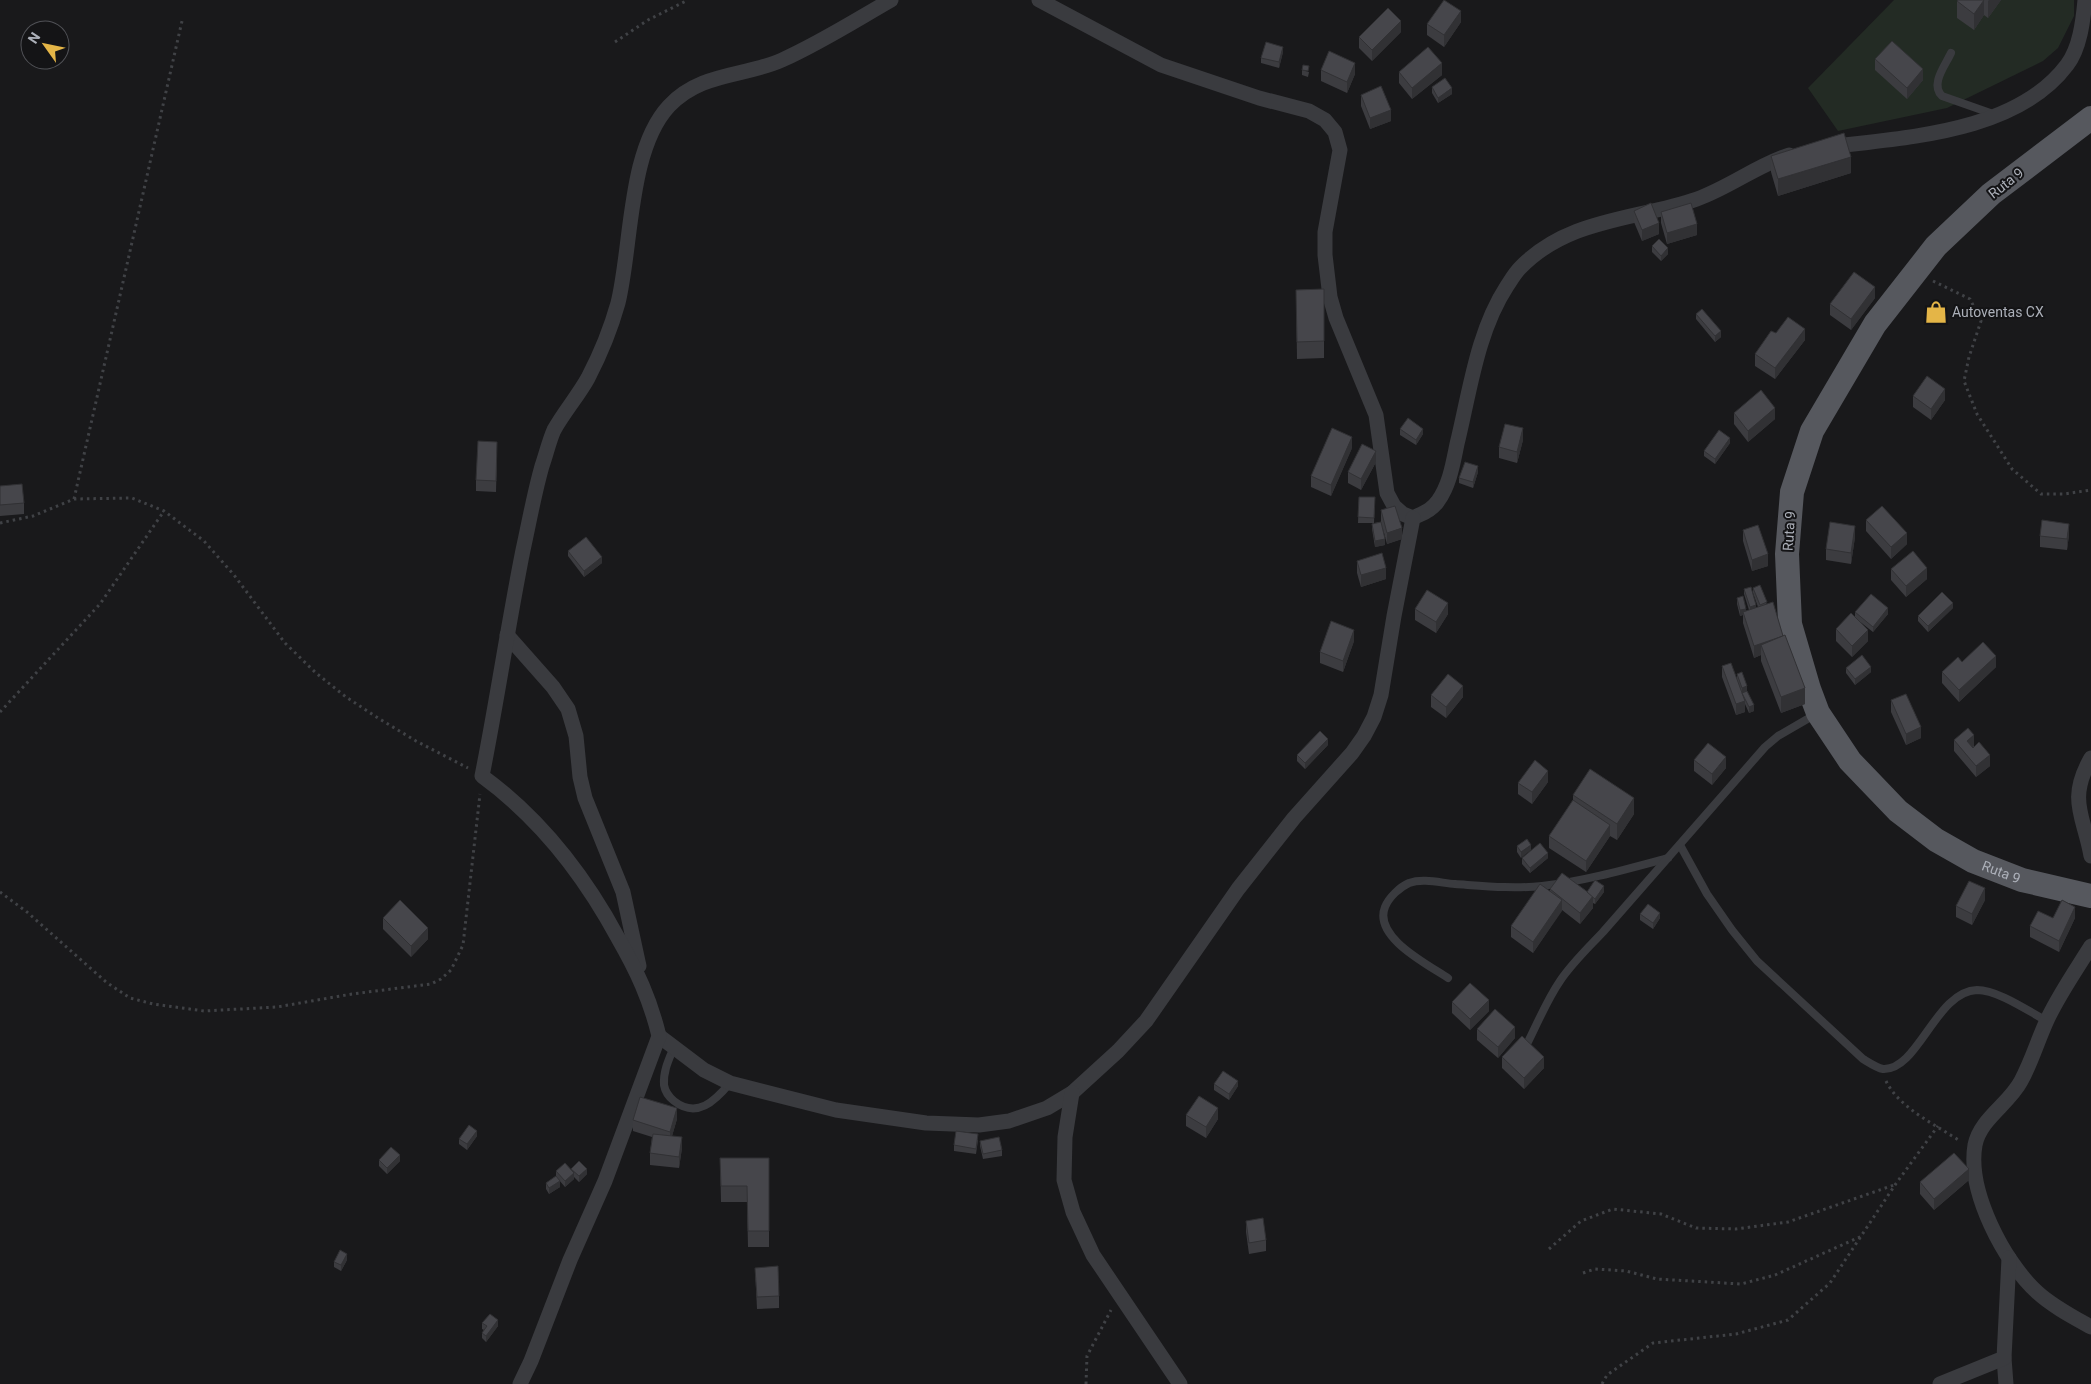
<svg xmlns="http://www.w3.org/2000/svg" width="2091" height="1384" font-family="Roboto,sans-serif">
<rect width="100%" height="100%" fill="#19191b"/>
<!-- green -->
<path fill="#232b24" d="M1894,0H2074V16L2058,48L2043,61L1947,108L1838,131L1808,88Z"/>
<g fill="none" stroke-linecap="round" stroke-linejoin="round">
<!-- path -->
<g stroke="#404246" stroke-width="3" stroke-dasharray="2.5 4" stroke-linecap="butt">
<path d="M615,42L648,20L688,0"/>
<path d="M1933,281L1970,299L1981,321L1969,357L1964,381L1977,414L2012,469L2041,494H2064L2091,490"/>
<path d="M74,499L182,21"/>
<path d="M0,523L33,516L74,499L132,498L164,511L204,541L234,575L285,643L316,673L346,697L378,718L416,741L468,768"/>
<path d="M0,712L100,604L164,511"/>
<path d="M0,892L27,912L106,982L130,998L153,1004L204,1011L277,1007L352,994L431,984L441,979L451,970L463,945L480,794"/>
<path d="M1886,1081C1899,1108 1936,1125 1960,1141"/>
<path d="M1549,1249L1581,1221L1613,1209L1661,1214L1696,1228L1736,1229L1788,1222L1894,1185"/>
<path d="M1583,1273L1595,1269L1626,1271L1657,1279L1741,1284L1775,1275L1862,1236"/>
<path d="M1086,1384L1087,1356L1111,1310"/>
<path d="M1602,1384L1607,1375L1653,1343L1736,1334L1788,1320L1830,1283L1895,1185L1938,1126"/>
</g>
<!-- service -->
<g stroke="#3a3b3f" stroke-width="8">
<path d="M1951,53C1945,66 1930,84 1942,96L1996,115"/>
<path d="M1680,845L1707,894L1732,930L1757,961L1863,1059C1868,1062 1877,1068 1883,1069C1918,1071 1936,991 1977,990C1998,990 2028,1011 2047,1021"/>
<path d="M1448,978C1427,964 1373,937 1385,907C1389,897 1400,887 1409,883C1423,878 1441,883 1455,884C1484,886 1513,889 1542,886C1585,881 1627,869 1668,858"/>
<path d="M1528,1042C1538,1022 1547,1000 1560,981C1572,963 1588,948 1603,932L1765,747L1778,736L1816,714"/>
<path d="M674,1047C669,1059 663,1071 664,1085C665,1091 669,1097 674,1101C697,1119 715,1101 730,1083"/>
</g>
<!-- minor -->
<g stroke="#3a3b3f" stroke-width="15">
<path d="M1039,0L1161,65L1259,98L1309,111L1325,120L1335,132L1340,150L1325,232V255L1330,297L1336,318L1376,415L1387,493L1394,506L1403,514L1413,518C1423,513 1432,510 1438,501C1450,484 1453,463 1457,444C1470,391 1477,332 1507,286C1511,280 1515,273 1520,268C1568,218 1636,220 1697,199C1730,187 1756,166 1789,155"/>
<path d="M1829,147C1906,137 2016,133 2067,65C2080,48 2083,21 2085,0"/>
<path d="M507,635L553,687L568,709L576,736L580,777L585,798L623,892L639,966"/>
<path d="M2091,758C2067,800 2084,816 2091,856"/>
<path d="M2091,946C2076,970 2060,993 2048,1018C2038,1039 2032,1061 2021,1081C2009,1104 1980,1119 1975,1145C1967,1191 2004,1262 2037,1292C2052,1306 2073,1317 2091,1327"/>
<path d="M659,1036L704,1070L730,1083L836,1110L926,1123L979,1125L1009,1121L1047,1108L1072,1093L1118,1051L1146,1021L1238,889L1294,818L1352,753L1364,736L1374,717L1381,695L1394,616L1413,518"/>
<path d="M1072,1093L1065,1137L1064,1180L1073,1212L1093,1255L1180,1384"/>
<path d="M2004,1358L2006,1384"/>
<path d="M520,1384L531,1361L570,1260L605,1181L659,1036C650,999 637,971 618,938C584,875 541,819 482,776C497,701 508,625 523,550C529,523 534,494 542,466C546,455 549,441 554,430C564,412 578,396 588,378C600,355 611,328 618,303C632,246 628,150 669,106C701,72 744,77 782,60C820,43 856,20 891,0"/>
<path d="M1940,1384L2004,1358L2009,1258"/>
</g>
<!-- primary -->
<path stroke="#56585e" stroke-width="24" id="s1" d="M2091,118L1991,194L1936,246L1875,324L1812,431L1792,492L1787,554L1790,624L1809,689L1818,713L1850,761L1898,811L1936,840L1973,861L2022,880L2091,896"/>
</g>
<!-- wall -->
<g fill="#3c3c40">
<path d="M1958,0H2001L1988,18L1984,15L1974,30L1957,18V1Z"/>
<path d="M1461,22L1444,47L1427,35V24Z"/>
<path d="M1401,32L1372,61L1359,48V37Z"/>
<path d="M1283,52L1279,68L1261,63V58Z"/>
<path d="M1875,59L1923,80L1907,99L1875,70Z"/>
<path d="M1302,70L1309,72L1308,77L1302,75Z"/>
<path d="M1321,70L1355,74L1347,93L1321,81Z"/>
<path d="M1399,72L1442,75L1412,99L1399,83Z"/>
<path d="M1432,87L1452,94L1438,103L1432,93Z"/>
<path d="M1361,95L1391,121L1370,129L1361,106Z"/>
<path d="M1771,156L1851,173L1778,196L1771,172Z"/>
<path d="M1634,211L1659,234L1642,241L1634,222Z"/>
<path d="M1661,212L1697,235L1667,244L1661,223Z"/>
<path d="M1652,246L1668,254L1661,261L1652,252Z"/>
<path d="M1324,289V358L1297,359L1296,290Z"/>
<path d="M1875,298L1851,330L1830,315V304Z"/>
<path d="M1696,314L1721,337L1715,342L1696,319Z"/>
<path d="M1776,333L1805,340L1775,379L1755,366V354Z"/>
<path d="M1913,396L1945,400L1931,420L1913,407Z"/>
<path d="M1734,413L1775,419L1748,442L1734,424Z"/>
<path d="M1400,429L1423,434L1416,445L1400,435Z"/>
<path d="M1523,440L1517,463L1499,458V447Z"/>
<path d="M1730,443L1715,464L1704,456V451Z"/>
<path d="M1352,448L1331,496L1311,487V476Z"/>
<path d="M497,453L496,492L476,491V480Z"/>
<path d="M1376,462L1361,490L1348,483V472Z"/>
<path d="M1478,472L1473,488L1459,483V478Z"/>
<path d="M0,486L24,503V514L0,516Z"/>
<path d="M1359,497H1375L1374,523L1381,522V510L1402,539L1387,544L1383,529L1385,545L1375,547L1372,529V524L1374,523H1358Z"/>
<path d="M1866,520L1907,544L1891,559L1866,531Z"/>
<path d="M1743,530L1768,566L1752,571L1743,541Z"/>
<path d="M2069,535L2067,550L2040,547V536Z"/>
<path d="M1855,537L1851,564L1826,560V549Z"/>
<path d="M568,551L602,563L584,577L568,556Z"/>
<path d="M1357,561L1386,579L1361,587L1357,573Z"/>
<path d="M1891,569L1927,579L1906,597L1891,580Z"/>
<path d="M1753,588L1767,604L1805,704L1781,713L1761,661V655L1754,658L1743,623V615L1740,616L1737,604V598L1746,611L1749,610L1744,594V589L1756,607H1758L1753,593Z"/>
<path d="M1953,608L1928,632L1918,621V616Z"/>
<path d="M1415,609L1448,614L1436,633L1415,620Z"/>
<path d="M1855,612L1888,614L1873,632L1859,621L1868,641L1852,657L1836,641V629L1855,617Z"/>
<path d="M1354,641L1343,672L1320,663V652Z"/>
<path d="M1962,662L1996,667L1959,702L1942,683V672Z"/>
<path d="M1722,666L1737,679V674L1747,691L1754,711L1749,713L1745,704V712L1736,715L1722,677Z"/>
<path d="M1846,668L1871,672L1855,685L1846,673Z"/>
<path d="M1431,695L1463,697L1446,718L1431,707Z"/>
<path d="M1891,700L1921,738L1906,745L1891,712Z"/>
<path d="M1954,740L1974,746L1990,766L1976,777L1954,751Z"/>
<path d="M1328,745L1305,769L1297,761V755Z"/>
<path d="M1694,760L1726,768L1712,785L1694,771Z"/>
<path d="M1548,782L1532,804L1518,794V783Z"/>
<path d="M1573,795L1634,814L1617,840L1610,836L1586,872L1549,848V836L1573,800Z"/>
<path d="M1527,839L1521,858L1517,852V846Z"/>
<path d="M1522,858H1548L1530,873L1522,864Z"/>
<path d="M1550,889L1604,892L1595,904L1593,903V908L1580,924L1562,910L1533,953L1511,937V926L1550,891Z"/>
<path d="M1985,900L1972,925L1956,917V906Z"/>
<path d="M1640,914L1660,918L1653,929L1640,920Z"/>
<path d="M383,918L428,939L411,957L383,929Z"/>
<path d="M2053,918H2075L2059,952L2030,937V926Z"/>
<path d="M1452,1002L1489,1011L1470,1030L1452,1013Z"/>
<path d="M1477,1029L1515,1038L1498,1058L1477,1040Z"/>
<path d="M1502,1057L1544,1068L1524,1089L1502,1068Z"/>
<path d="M1214,1084L1238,1086L1229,1100L1214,1090Z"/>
<path d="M1186,1115L1218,1119L1206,1138L1186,1126Z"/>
<path d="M677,1119L672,1136L682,1148L679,1168L650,1165V1153L652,1137L633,1131V1120Z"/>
<path d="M477,1136L467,1150L459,1144V1139Z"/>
<path d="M978,1140L976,1154L954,1151V1145Z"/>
<path d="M980,1141L1002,1150V1156L983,1159L980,1146Z"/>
<path d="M720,1158H769V1247H748L747,1202H721Z"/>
<path d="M379,1160L400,1161L387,1174L379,1166Z"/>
<path d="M571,1169L587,1174L579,1182L574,1177V1179L565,1187L559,1180L560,1187L549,1194L546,1189V1183L556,1176V1171H571Z"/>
<path d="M1969,1180L1934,1210L1920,1194V1182Z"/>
<path d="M1246,1221L1266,1240V1251L1249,1254L1246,1232Z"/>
<path d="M347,1260L341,1271L334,1267V1262Z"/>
<path d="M755,1268L779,1296V1308L757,1309Z"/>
<path d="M482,1323L498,1326L486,1342L482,1338V1333L484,1330L482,1329Z"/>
</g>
<!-- shaded-wall -->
<g fill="#313134">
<path d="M1984,0V15L1974,30V14Z"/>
<path d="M1989,0H2001L1988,18V1Z"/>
<path d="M1461,11V22L1444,47V35Z"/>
<path d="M1401,21V32L1372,61V50Z"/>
<path d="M1283,47V52L1279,68V62Z"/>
<path d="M1355,63V74L1347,93V82Z"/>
<path d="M1442,63V75L1412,99V88Z"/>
<path d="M1923,69V80L1907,99V88Z"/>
<path d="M1452,88V94L1438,103V98Z"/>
<path d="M1391,110V121L1370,129V118Z"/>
<path d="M1851,157V173L1778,196V179Z"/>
<path d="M1659,223V234L1642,241V230Z"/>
<path d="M1697,224V235L1667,244V233Z"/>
<path d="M1668,248V254L1661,261V256Z"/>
<path d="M1875,287V298L1851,330V319Z"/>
<path d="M1805,329V340L1775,379V368Z"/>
<path d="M1721,331V337L1715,342V336Z"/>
<path d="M1945,389V400L1931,420V409Z"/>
<path d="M1775,408V419L1748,442V431Z"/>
<path d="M1523,428V440L1517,463V452Z"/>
<path d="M1423,429V434L1416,445V440Z"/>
<path d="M1352,437V448L1331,496V485Z"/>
<path d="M1730,438V443L1715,464V459Z"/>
<path d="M1376,451V462L1361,490V479Z"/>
<path d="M1478,466V472L1473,488V482Z"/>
<path d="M2069,524V535L2067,550V539Z"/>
<path d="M1855,526V537L1851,564V553Z"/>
<path d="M1402,528V539L1387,544V533Z"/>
<path d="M1907,533V544L1891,559V547Z"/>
<path d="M1385,539V545L1375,547V541Z"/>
<path d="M1768,554V566L1752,571V560Z"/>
<path d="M602,557V563L584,577V571Z"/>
<path d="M1386,568V579L1361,587V575Z"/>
<path d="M1927,568V579L1906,597V586Z"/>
<path d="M1448,603V614L1436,633V622Z"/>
<path d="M1953,603V608L1928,632V626Z"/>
<path d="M1756,605V610L1750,612V607Z"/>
<path d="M1888,608V614L1873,632V627Z"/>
<path d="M1746,609V614L1743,612V615L1740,616V610Z"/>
<path d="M1354,630V641L1343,672V661Z"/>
<path d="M1868,630V641L1852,657V646Z"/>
<path d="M1784,637L1761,645V655L1754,658V646Z"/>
<path d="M1996,656V667L1959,702V690Z"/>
<path d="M1871,667V672L1855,685V679Z"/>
<path d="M1463,686V697L1446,718V707Z"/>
<path d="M1747,686V691L1742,694V688Z"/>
<path d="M1805,688V704L1781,713V697Z"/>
<path d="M1745,701V712L1736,715V704Z"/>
<path d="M1754,705V711L1749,713V707Z"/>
<path d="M1921,727V738L1906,745V734Z"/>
<path d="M1974,735V746L1967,752V741Z"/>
<path d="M1328,739V745L1305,769V763Z"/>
<path d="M1990,755V766L1976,777V766Z"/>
<path d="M1726,757V768L1712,785V774Z"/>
<path d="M1548,771V782L1532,804V792Z"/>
<path d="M1634,798V814L1617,840V824Z"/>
<path d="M1610,825V836L1586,872V861Z"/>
<path d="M1531,845V850L1521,858V852Z"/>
<path d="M1548,853V858L1530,873V868Z"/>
<path d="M1604,886V892L1595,904V899Z"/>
<path d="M1985,888V900L1972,925V914Z"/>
<path d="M1593,896V908L1580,924V913Z"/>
<path d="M1562,900V911L1533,953V942Z"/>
<path d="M2075,907V918L2059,952V941Z"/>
<path d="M1660,913V918L1653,929V923Z"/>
<path d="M428,928V939L411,957V946Z"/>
<path d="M1489,1000V1011L1470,1030V1019Z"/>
<path d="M1515,1027V1038L1498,1058V1047Z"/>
<path d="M1544,1057V1068L1524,1089V1078Z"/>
<path d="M1238,1081V1086L1229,1100V1094Z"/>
<path d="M677,1108V1119L670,1143V1132Z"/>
<path d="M1218,1108V1119L1206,1138V1127Z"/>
<path d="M477,1131V1136L467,1150V1144Z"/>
<path d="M682,1137V1148L679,1168V1157Z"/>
<path d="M400,1155V1161L387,1174V1168Z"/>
<path d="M587,1169V1174L579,1182V1176Z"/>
<path d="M1969,1169V1180L1934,1210V1199Z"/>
<path d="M574,1173V1179L565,1187V1181Z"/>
<path d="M560,1181V1187L549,1194V1188Z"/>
<path d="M347,1254V1260L341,1271V1265Z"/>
<path d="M498,1320V1326L486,1342V1336Z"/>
</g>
<!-- building -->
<g fill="#46464b" stroke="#313134">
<path d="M1444,0L1461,11L1444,35L1427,24Z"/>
<path d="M1958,0H1984L1974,14L1957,1Z"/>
<path d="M1388,8L1401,21L1372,50L1359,37Z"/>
<path d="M1892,41L1923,69L1907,88L1875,59Z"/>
<path d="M1266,42L1283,47L1279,62L1261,58Z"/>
<path d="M1428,47L1442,63L1412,88L1399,72Z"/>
<path d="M1329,51L1355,63L1347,82L1321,70Z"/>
<path d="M1303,65L1309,66L1308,71L1302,70Z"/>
<path d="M1445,78L1452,88L1438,98L1432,87Z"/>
<path d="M1381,86L1391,110L1370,118L1361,95Z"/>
<path d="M1844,133L1851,157L1778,179L1771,156Z"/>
<path d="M1651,203L1659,223L1642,230L1634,211Z"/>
<path d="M1691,203L1697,224L1667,233L1661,212Z"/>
<path d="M1659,239L1668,248L1661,256L1652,246Z"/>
<path d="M1854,272L1875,287L1851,319L1830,304Z"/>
<path d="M1324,289V341L1297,342L1296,290Z"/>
<path d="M1702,309L1721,331L1715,336L1696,314Z"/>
<path d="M1788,317L1805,329L1775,368L1755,354L1771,331L1776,333Z"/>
<path d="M1927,376L1945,389L1931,409L1913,396Z"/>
<path d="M1761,390L1775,408L1748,431L1734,413Z"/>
<path d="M1408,418L1423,429L1416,440L1400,429Z"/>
<path d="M1505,424L1523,428L1517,452L1499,447Z"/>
<path d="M1332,428L1352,437L1331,485L1311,476Z"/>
<path d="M1719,430L1730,438L1715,459L1704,451Z"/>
<path d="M478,441L497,442L496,481L476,480Z"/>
<path d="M1362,444L1376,451L1361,479L1348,472Z"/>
<path d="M1465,462L1478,466L1473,482L1459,478Z"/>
<path d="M22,484L24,503L0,505V486Z"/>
<path d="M1359,497H1375L1374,518L1358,517Z"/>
<path d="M1395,506L1402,528L1387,533L1381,510Z"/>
<path d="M1882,506L1907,533L1891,547L1866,520Z"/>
<path d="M2042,520L2069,524L2067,539L2040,536Z"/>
<path d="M1381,522L1385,539L1375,541L1372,524Z"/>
<path d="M1830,522L1855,526L1851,553L1826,549Z"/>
<path d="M1758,525L1768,554L1752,560L1743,530Z"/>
<path d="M586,537L602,557L584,571L568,551Z"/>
<path d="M1913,551L1927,568L1906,586L1891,569Z"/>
<path d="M1382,553L1386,568L1361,575L1357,561Z"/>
<path d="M1760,585L1767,602L1760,605L1753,588Z"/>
<path d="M1751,587L1756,605L1750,607L1744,589Z"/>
<path d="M1427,590L1448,603L1436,622L1415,609Z"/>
<path d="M1942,592L1953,603L1928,626L1918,616Z"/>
<path d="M1871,594L1888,608L1873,627L1855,612Z"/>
<path d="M1743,596L1746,609L1740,610L1737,598Z"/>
<path d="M1773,602L1783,636L1754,646L1743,612Z"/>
<path d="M1851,613L1868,630L1852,646L1836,629Z"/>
<path d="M1331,621L1354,630L1343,661L1320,652Z"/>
<path d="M1785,635L1805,688L1781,697L1761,645Z"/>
<path d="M1983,642L1996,656L1959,690L1942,672L1958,657L1962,662Z"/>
<path d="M1862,655L1871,667L1855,679L1846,668Z"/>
<path d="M1731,663L1745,701L1736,704L1722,666Z"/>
<path d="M1742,672L1747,686L1742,688L1737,674Z"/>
<path d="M1448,674L1463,686L1446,707L1431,695Z"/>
<path d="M1747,691L1754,705L1749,707L1742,693Z"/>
<path d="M1906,694L1921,727L1906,734L1891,700Z"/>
<path d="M1968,728L1974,735L1967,741L1973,748L1979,742L1990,755L1976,766L1954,740Z"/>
<path d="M1320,731L1328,739L1305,763L1297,755Z"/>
<path d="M1708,743L1726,757L1712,774L1694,760Z"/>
<path d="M1535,760L1548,771L1532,792L1518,783Z"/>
<path d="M1590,769L1634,798L1617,824L1573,795Z"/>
<path d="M1573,800L1610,825L1586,861L1549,836Z"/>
<path d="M1527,839L1531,845L1521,852L1517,846Z"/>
<path d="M1540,843L1548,853L1530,868L1522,858Z"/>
<path d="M1562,873L1593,896L1580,913L1550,889Z"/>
<path d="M1595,880L1604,886L1595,899L1587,892Z"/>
<path d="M1969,881L1985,888L1972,914L1956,906Z"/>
<path d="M1540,884L1562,900L1533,942L1511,926Z"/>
<path d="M400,900L428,928L411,946L383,918Z"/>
<path d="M2062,900L2075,907L2059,941L2030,926L2038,911L2053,918Z"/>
<path d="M1648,904L1660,913L1653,923L1640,914Z"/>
<path d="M1470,983L1489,1000L1470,1019L1452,1002Z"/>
<path d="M1495,1009L1515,1027L1498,1047L1477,1029Z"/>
<path d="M1522,1036L1544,1057L1524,1078L1502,1057Z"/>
<path d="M1223,1071L1238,1081L1229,1094L1214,1084Z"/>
<path d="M1199,1096L1218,1108L1206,1127L1186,1115Z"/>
<path d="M640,1097L677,1108L670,1132L633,1120Z"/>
<path d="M469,1125L477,1131L467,1144L459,1139Z"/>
<path d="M956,1131L978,1134L976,1149L954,1145Z"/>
<path d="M653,1134L682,1137L679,1157L650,1153Z"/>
<path d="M999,1137L1002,1150L983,1154L980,1141Z"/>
<path d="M391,1147L400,1155L387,1168L379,1160Z"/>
<path d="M1954,1153L1969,1169L1934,1199L1920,1182Z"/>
<path d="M720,1158H769V1231H748L747,1186H721Z"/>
<path d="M579,1161L587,1169L579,1176L571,1169Z"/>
<path d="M565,1163L574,1173L565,1181L556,1171Z"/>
<path d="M556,1176L560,1181L549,1188L546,1183Z"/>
<path d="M1263,1218L1266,1240L1249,1243L1246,1221Z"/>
<path d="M340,1250L347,1254L341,1265L334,1262Z"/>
<path d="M778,1266L779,1296L757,1297L755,1268Z"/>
<path d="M490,1314L498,1320L486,1336L482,1333L487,1326L482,1323Z"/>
</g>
<!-- icons -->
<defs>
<symbol id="shop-bare" viewBox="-9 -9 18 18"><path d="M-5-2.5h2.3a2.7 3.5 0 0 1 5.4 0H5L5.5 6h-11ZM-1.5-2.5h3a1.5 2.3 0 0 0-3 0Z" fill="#e4b547" stroke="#141416" stroke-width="2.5" paint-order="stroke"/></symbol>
</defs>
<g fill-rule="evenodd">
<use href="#shop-bare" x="1920" y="296" width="32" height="32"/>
</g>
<g text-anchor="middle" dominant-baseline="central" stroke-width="4" stroke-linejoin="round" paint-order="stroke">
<!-- street labels -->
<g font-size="14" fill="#acb0b9" stroke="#141416">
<text transform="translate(2006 183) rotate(-38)">Ruta 9</text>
<text transform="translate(1789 531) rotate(-86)">Ruta 9</text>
<text stroke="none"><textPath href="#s1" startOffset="962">Ruta 9</textPath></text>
</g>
<!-- poi labels -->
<g font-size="14" fill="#acb0b9" stroke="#141416" text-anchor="start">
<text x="1952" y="312">Autoventas CX</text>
</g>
</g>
<!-- north arrow -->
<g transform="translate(45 45) rotate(303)"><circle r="24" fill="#141416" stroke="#515257"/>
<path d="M0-4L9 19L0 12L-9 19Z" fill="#e4b547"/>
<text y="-8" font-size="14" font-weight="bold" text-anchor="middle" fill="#acb0b9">N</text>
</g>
</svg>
